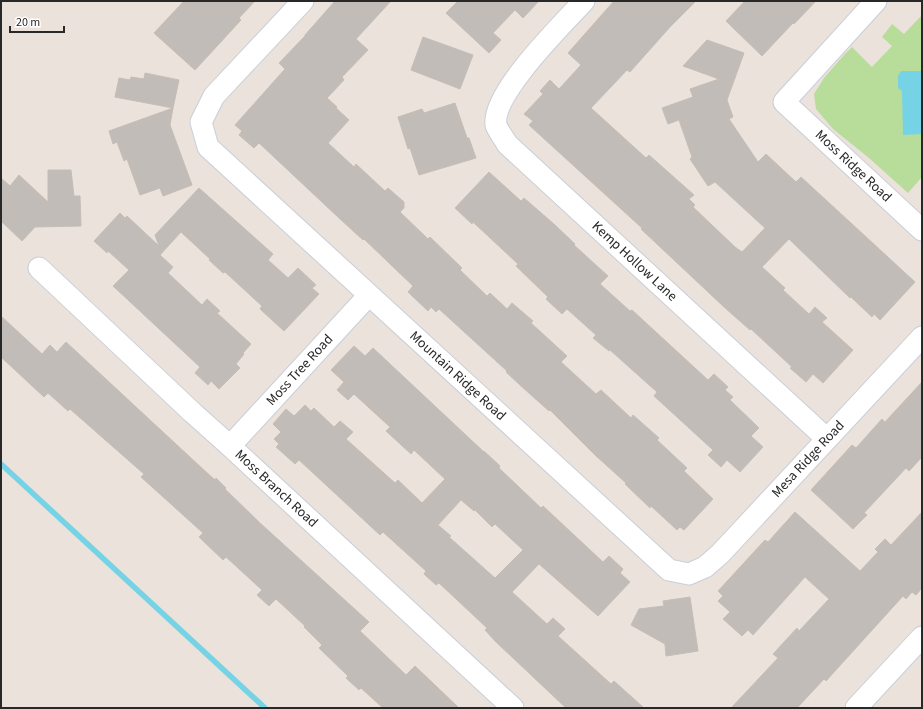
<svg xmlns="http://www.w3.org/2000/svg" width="923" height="709" font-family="'Source Sans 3',sans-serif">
<rect width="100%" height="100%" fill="#eae2db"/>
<!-- green -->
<path fill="#b8dd9b" d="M922,15V177L908,193L869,158L833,129L816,109L814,94L824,78L844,55L852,47L872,67L892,46L882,37L892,24L904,34Z"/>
<!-- water -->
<path fill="#75d3e5" d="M901,71H922V134L903,135L902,91L898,88V76Z"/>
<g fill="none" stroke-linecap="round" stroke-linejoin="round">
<!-- stream -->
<path stroke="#75d3e5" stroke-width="5.5" d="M1,464L265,708"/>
</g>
<!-- building -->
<g fill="#c2bcb8" stroke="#c5beb5" fill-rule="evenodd">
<path d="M184,1H255L239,18L241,20L195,70L154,33Z"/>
<path d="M335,1H391L356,39L368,50L342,77L344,80L327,98L337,107L336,108L349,120L328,143L354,167L356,164L385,191L388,188L404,202V208L400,212L428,239L430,237L462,268L460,270L487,296L490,293L507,309L512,303L533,321L531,323L567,356L561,362L596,394L601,390L631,418L633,415L659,438L657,440L687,468L684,471L713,499L684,530L680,527L677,530L651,506L650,508L625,484L626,483L595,455L550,410L549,411L521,386L506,372L507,371L439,309L436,312L431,307L428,311L408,292L413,286L364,239L363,240L339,218L259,143L254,148L239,135L242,131L235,125L285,69L279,63L305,36V35Z"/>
<path d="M458,1H539L523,18L515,10L493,33L501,40L489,53L446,13Z"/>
<path d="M614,1H696L670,27L630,72L627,70L591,108L646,158L649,155L694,195L689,199L695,205L693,207L735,247L742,252L765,228L715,182L708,186L690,159L692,157L679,120L668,124L662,108L693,97L690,89L719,79L683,66L707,40L744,53L727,100L733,117L729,119L758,162L766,154L796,182L801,177L915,282L880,320L874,314L872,317L851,297L850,298L789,239L762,267L785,288L783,290L809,314L815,307L827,318L822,322L853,350L823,383L813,374L806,382L790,368L792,367L751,329L750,330L724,307L641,229L642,228L529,125L533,121L524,114L543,94L540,91L550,80L559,89L581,65L568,53Z"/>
<path d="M745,1H816L794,24L793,23L762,56L726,21Z"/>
<path d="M423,37L473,55L460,89L411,70Z"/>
<path d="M145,73L179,80L173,108L115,97L119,78L130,80L131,77L144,79Z"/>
<path d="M455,103L467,138H469L476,158L419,175L410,148L408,149L398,117L422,109L424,113Z"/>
<path d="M173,108L170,125L192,185L163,196L160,188L140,195L127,159L124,161L117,142L113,144L109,131Z"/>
<path d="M48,170H71L74,196H80L81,226L35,227L22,241L1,221V178L10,186L19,175L48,202Z"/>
<path d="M489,172L521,201L524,198L555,225L575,244L574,245L608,276L600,284L630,311L632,310L708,380L714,374L728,387L725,390L733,397L730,400L759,428L751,436L763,447L740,472L727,460L721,467L708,455L713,450L654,396L657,392L610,350L609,351L593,338L596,335L567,309L562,314L546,299L548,297L516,266L518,264L473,222L472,224L455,208Z"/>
<path d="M199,188L273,254L268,260L288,278L298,268L316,285L312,288L319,294L284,331L260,309L262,306L225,272L223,273L209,260L210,259L181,232L160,255L173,267L168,273L202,305L207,299L220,311L217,313L251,344L243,353L244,354L236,364L240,368L219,389L211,381L208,385L195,373L200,367L113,286L129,270L108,251L107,253L94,241L120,213L125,218L127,216L159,246L155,235Z"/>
<path d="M1,316L42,354L50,345L57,352L66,342L205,471L215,480L216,478L226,488L225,489L260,523L369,622L360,631L406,675L415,666L459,708H383L361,688L359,690L346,678L348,676L319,648L322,645L304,627L305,626L276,599L269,606L257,595L262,590L226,557L223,560L199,537L203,533L141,477L144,474L70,409L68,411L48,393L44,397L1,357Z"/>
<path d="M354,346L365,356L373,348L484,452V451L500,466L499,468L541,508L543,506L603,562L609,556L623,569L620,573L630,582L598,616L539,564L512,592L547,624L553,618L565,629L558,636L611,684L614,681L644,708H566L496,642L485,630L487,628L439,583L436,585L424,574L426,571L383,532L380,535L299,460L295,464L276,447L279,444L274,439L281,432L273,424L286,409L294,416L305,405L311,411L314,408L334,427L340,421L353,432L346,439L395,483L398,480L422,503L445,479L414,450L411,454L386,431L390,427L354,394L348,400L337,390L344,382L331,370ZM461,500L474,511L475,510L492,527L495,524L523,550L495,578L449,537L451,536L438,525Z"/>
<path d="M922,382V457L909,471L906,468L864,513L867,515L853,529L811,490L852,445L856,448L882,419L885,422Z"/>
<path d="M795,512L860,571L878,552L875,549L885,539L891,545L922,512V588L916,595L912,592L906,599L903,596L826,681L824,679L797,708H731L778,658L773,654L797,628L799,631L829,599L805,577L753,635L748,630L742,636L723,619L730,612L718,601L723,596L718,591L765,540L768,542Z"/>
<path d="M690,597L698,651L666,656L665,644L631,625L639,609L664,606L663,601Z"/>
</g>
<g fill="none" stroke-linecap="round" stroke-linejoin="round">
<defs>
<g id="minor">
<path id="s1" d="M303,1L214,96L201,122L208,147L669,570L689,574L705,567L720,554L922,337"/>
<path id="s2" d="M584,1C563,24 491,94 496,125C498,131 504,138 507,144L827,439"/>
<path id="s3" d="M876,1L784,102L922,230"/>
<path id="s4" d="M39,268L193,413L230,446L513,708"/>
<path id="s5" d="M230,446L369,295"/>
<path d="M856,708L922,637"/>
</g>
</defs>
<!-- minor casing -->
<use href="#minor" stroke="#c9ced9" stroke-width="23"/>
<!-- minor -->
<use href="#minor" stroke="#fff" stroke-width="21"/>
</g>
<g text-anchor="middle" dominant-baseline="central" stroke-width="3" stroke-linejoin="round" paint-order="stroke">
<!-- street labels -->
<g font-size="14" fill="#282828" stroke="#fff">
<text stroke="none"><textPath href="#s3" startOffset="231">Moss Ridge Road</textPath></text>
<text stroke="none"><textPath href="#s2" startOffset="350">Kemp Hollow Lane</textPath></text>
<text stroke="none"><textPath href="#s5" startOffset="103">Moss Tree Road</textPath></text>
<text stroke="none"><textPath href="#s1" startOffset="524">Mountain Ridge Road</textPath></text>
<text stroke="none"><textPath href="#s1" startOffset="998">Mesa Ridge Road</textPath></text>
<text stroke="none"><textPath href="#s4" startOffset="324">Moss Branch Road</textPath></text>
</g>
</g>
<!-- border -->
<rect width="923" height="709" fill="none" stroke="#282828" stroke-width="4"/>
<!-- scale -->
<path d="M10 26v6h54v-6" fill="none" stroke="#282828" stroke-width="2"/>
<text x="16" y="26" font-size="12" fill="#282828" stroke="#ffffff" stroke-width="3" paint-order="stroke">20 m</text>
</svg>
